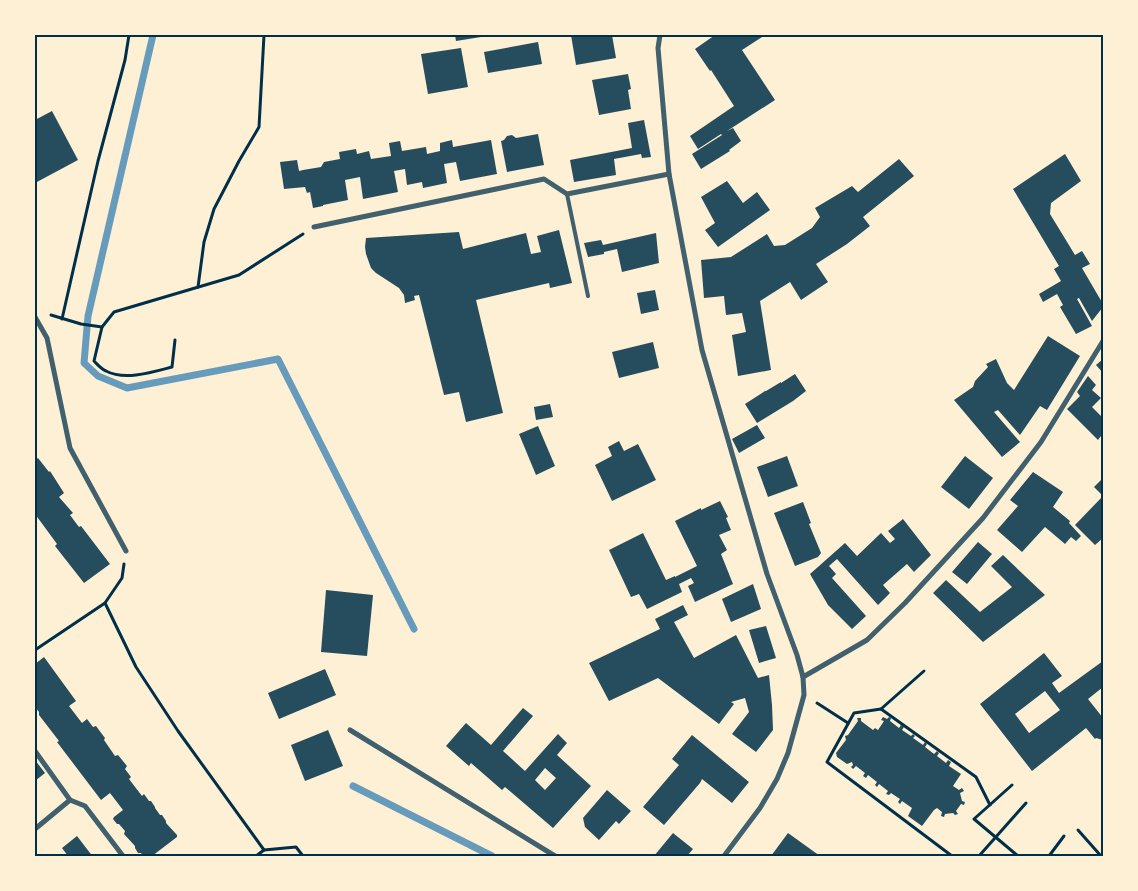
<svg xmlns="http://www.w3.org/2000/svg" width="1138" height="891" font-family="Arial,sans-serif">
<rect width="100%" height="100%" fill="#fdf0d5"/>
<g fill="none" stroke-linecap="round" stroke-linejoin="round">
<!-- stream -->
<g stroke="#669bbc" stroke-width="7">
<path d="M153,35L88,316L84,363L98,376L127,388L278,359L414,629"/>
<path d="M353,786L492,856"/>
</g>
</g>
<!-- building -->
<g fill="#264d5e" fill-rule="evenodd">
<path d="M455,35H480L481,37L456,41Z"/>
<path d="M571,35H612L616,58L576,65Z"/>
<path d="M715,35H765L742,50L775,100L727,131L733,128L741,141L729,150L730,151L701,169L692,154L722,135L721,134L698,149L690,136L734,106L711,70L710,71L695,49Z"/>
<path d="M538,42L542,64L488,73L484,52Z"/>
<path d="M461,48L468,87L428,94L421,54Z"/>
<path d="M628,74L631,89L628,90L631,109L599,115L592,80Z"/>
<path d="M52,111L78,160L35,183V120Z"/>
<path d="M644,120L651,157L642,158L641,154L614,159L616,175L574,182L570,160L632,148L628,123Z"/>
<path d="M538,134L544,165L507,172L501,141L504,140L507,136L512,135L516,138Z"/>
<path d="M452,140L453,147L491,140L497,174L460,181L456,162L444,164L447,183L423,188L422,182L407,185L405,169L394,171L398,192L363,199L360,177L345,180L348,200L323,205V206L313,208L310,192L307,193L305,187L284,189L280,162L297,160L299,171L303,170L321,167L324,162L340,159L339,152L356,149L357,154L369,151L371,159L391,156L389,143L400,141L402,151L426,147L427,154L440,151V143Z"/>
<path d="M1065,154L1081,181L1051,203L1050,214L1075,255L1082,251L1090,264L1082,268L1103,304V307L1092,321L1079,298L1077,299L1092,326L1076,334L1060,307L1063,305L1057,294L1043,302L1039,294L1061,281L1054,269L1059,266L1013,189Z"/>
<path d="M899,159L914,176L863,217L870,226L847,244L816,264L828,282L801,300L790,282L760,301L771,370L738,376L732,335L746,332L742,313L726,315L724,296L704,298L701,260L731,257L767,234L774,246L785,245L812,228L820,217L815,208L852,186L858,192Z"/>
<path d="M727,181L743,203L757,192L770,210L718,247L705,230L715,223L701,197Z"/>
<path d="M559,230L572,283L550,288L549,283L476,300L503,413L466,422L459,392L444,395L419,295L414,296L415,300L405,303L404,295L399,288L376,273L371,268L366,254L365,247L366,238L459,232L463,249L526,233L531,254L541,252L537,236Z"/>
<path d="M656,233L659,263L622,272L617,249L604,252V254L588,257L584,243L601,240L603,245Z"/>
<path d="M655,290L659,310L641,314L637,293Z"/>
<path d="M1048,336L1080,356L1047,410L1040,406L1020,435L998,410L994,412L1020,442L1002,457L954,400L973,387L975,381L988,367L986,364L996,359L1007,383L1014,390Z"/>
<path d="M653,342L659,368L619,378L612,352Z"/>
<path d="M1103,359V373L1096,365Z"/>
<path d="M795,374L806,391L793,401L757,423L745,404L765,391H766L781,382V383Z"/>
<path d="M1088,376L1096,385L1092,390L1101,398L1092,407L1103,418V437L1101,436L1098,440L1067,409L1080,396L1077,392Z"/>
<path d="M550,404L553,417L536,420L534,407Z"/>
<path d="M757,425L765,438L739,453L732,439Z"/>
<path d="M538,426L555,466L536,475L519,434Z"/>
<path d="M619,441L624,451L638,444L656,480L612,501L595,465L612,456L608,447Z"/>
<path d="M787,456L798,486L768,497L757,467Z"/>
<path d="M965,456L993,478L969,509L941,487Z"/>
<path d="M38,458L49,472L50,471L64,493L59,497L73,513L70,515L79,527L81,526L110,564L84,583L55,546L57,544L35,514V460Z"/>
<path d="M1033,472L1063,492L1053,507L1070,521L1069,523L1081,536L1076,541L1071,537L1065,544L1045,527L1022,552L997,530L1018,506L1010,500Z"/>
<path d="M1103,478V496L1094,487Z"/>
<path d="M1103,496V538L1095,545L1075,525Z"/>
<path d="M720,501L728,517L726,518L731,530L719,535L727,550L721,554L733,584L695,602L688,586L694,583L691,578L679,584L682,592L647,609L639,594L631,597L609,550L643,533L666,580L675,576V577L697,566L675,521L701,508V510Z"/>
<path d="M803,502L811,523L809,524L821,553L818,557L795,566L774,513Z"/>
<path d="M903,519L931,555L914,572L907,564L883,585L890,593L878,605L837,559L829,566L836,574L832,578L866,616L852,629L828,605L810,574L845,543L857,556L881,533L890,543L895,539L888,531Z"/>
<path d="M978,542L992,554L967,584L952,572Z"/>
<path d="M1003,555L1045,595L983,642L933,593L946,580L980,612L1012,587L991,566Z"/>
<path d="M753,584L761,609L731,622L722,599Z"/>
<path d="M326,590L373,595L367,656L321,652Z"/>
<path d="M683,605L688,615L674,622L694,658L736,635L758,678L769,675L772,705L773,730L756,752L732,734L749,712L745,698L731,702L734,704L719,724L658,678L609,701L589,663L660,629L655,619Z"/>
<path d="M766,626L776,658L759,663L749,630Z"/>
<path d="M1044,653L1062,676L1052,683L1059,693L1103,661V687L1088,699L1103,718V740L1096,738L1095,739L1086,728L1032,771L980,704ZM1045,691L1060,710L1029,733L1015,714Z"/>
<path d="M44,657L76,701L69,706L82,723L87,719L93,727L96,726L105,738L104,740L115,756L118,755L127,766L125,769L131,777L129,779L142,796L144,794L149,801H151L155,807V808L160,815H162L166,821V823L177,835V837L152,856H143L141,853H138L135,848V846L124,834L125,831L119,824H117L113,819L114,817L123,810L110,793L101,800L57,742L59,741L39,715V712L35,707V664Z"/>
<path d="M325,669L336,695L279,719L268,693Z"/>
<path d="M523,708L533,716L503,751L525,771L558,734L567,743L557,755L591,786L553,828L505,787L502,790L471,763L469,766L446,746L466,723L491,745ZM545,768L556,778L545,790L535,780Z"/>
<path d="M883,717L887,719L889,717L891,718L890,721L899,728L901,725L904,727L902,730L911,736L913,734L915,736L913,738L923,745L925,742L927,744L925,747L934,754L937,751L939,753L937,756L946,763L948,760L951,762L949,766L961,774L953,786L959,790L962,788L964,791L960,793L962,801L965,802L964,805L961,804L956,811L958,814L955,815L953,813L945,814L944,817L941,816L942,812L937,808L934,810L922,826L908,816L912,808L902,801L900,804L898,802L900,799L891,793L889,795L886,794L888,791L879,784L877,787L875,785L877,782L868,775L866,778L863,776L865,773L856,766L853,769L851,767L853,765L852,762L847,764L837,757L836,753L846,740L845,736L848,735L858,721L857,718H861V721L873,730L875,728L878,730L884,721L881,720Z"/>
<path d="M328,730L343,766L305,781L291,745Z"/>
<path d="M692,735L749,782L732,803L702,779L700,783L664,825L643,807L679,765L672,759Z"/>
<path d="M35,760L45,773L35,781Z"/>
<path d="M607,790L631,811L619,824L616,821L599,840L585,827L583,818Z"/>
<path d="M673,833L693,849L687,856H654Z"/>
<path d="M788,833L820,856H771Z"/>
<path d="M77,836L90,853L93,856H68L62,848Z"/>
</g>
<g fill="none" stroke-linecap="round" stroke-linejoin="round">
<!-- path -->
<g stroke="#003049" stroke-width="3">
<path d="M198,287L204,242L214,209L239,161L259,127L264,35"/>
<path d="M51,315L81,324L102,327"/>
<path d="M62,319L98,161L125,60L129,35"/>
<path d="M175,340L172,367C153,372 125,381 106,371C101,369 97,364 94,361L102,327L114,312L239,275L303,234"/>
<path d="M124,564L122,578L105,603L136,667L178,731L264,850L256,856"/>
<path d="M35,650L105,603"/>
<path d="M817,703L848,723"/>
<path d="M881,709L924,671"/>
<path d="M1012,785L974,819L1018,856"/>
<path d="M1078,830L1101,856"/>
<path d="M264,850L296,847L303,856"/>
<path d="M952,856L827,762L854,713L881,709L976,777L990,805"/>
<path d="M979,856L1026,803"/>
<path d="M1049,856L1064,836"/>
</g>
<!-- service -->
<path stroke="#3f606c" stroke-width="4" d="M567,194L588,296"/>
<!-- minor -->
<g stroke="#3f606c" stroke-width="5">
<path d="M660,35L658,48L669,174L702,350L767,574L797,655L803,677L804,695L788,753L777,779L760,808L724,856"/>
<path d="M314,227L544,179L567,194L669,174"/>
<path d="M35,317L47,338L70,448L126,551"/>
<path d="M803,677L867,640L905,603L983,518L1041,442L1103,341"/>
<path d="M350,730L555,856"/>
<path d="M35,751L70,800L85,806L123,856"/>
<path d="M35,829L70,800"/>
</g>
</g>
<!-- border -->
<rect width="1138" height="891" fill="none" stroke="#fdf0d5" stroke-width="72"/>
<rect x="36" y="36" width="1066" height="819" fill="none" stroke="#003049" stroke-width="2"/>
</svg>
